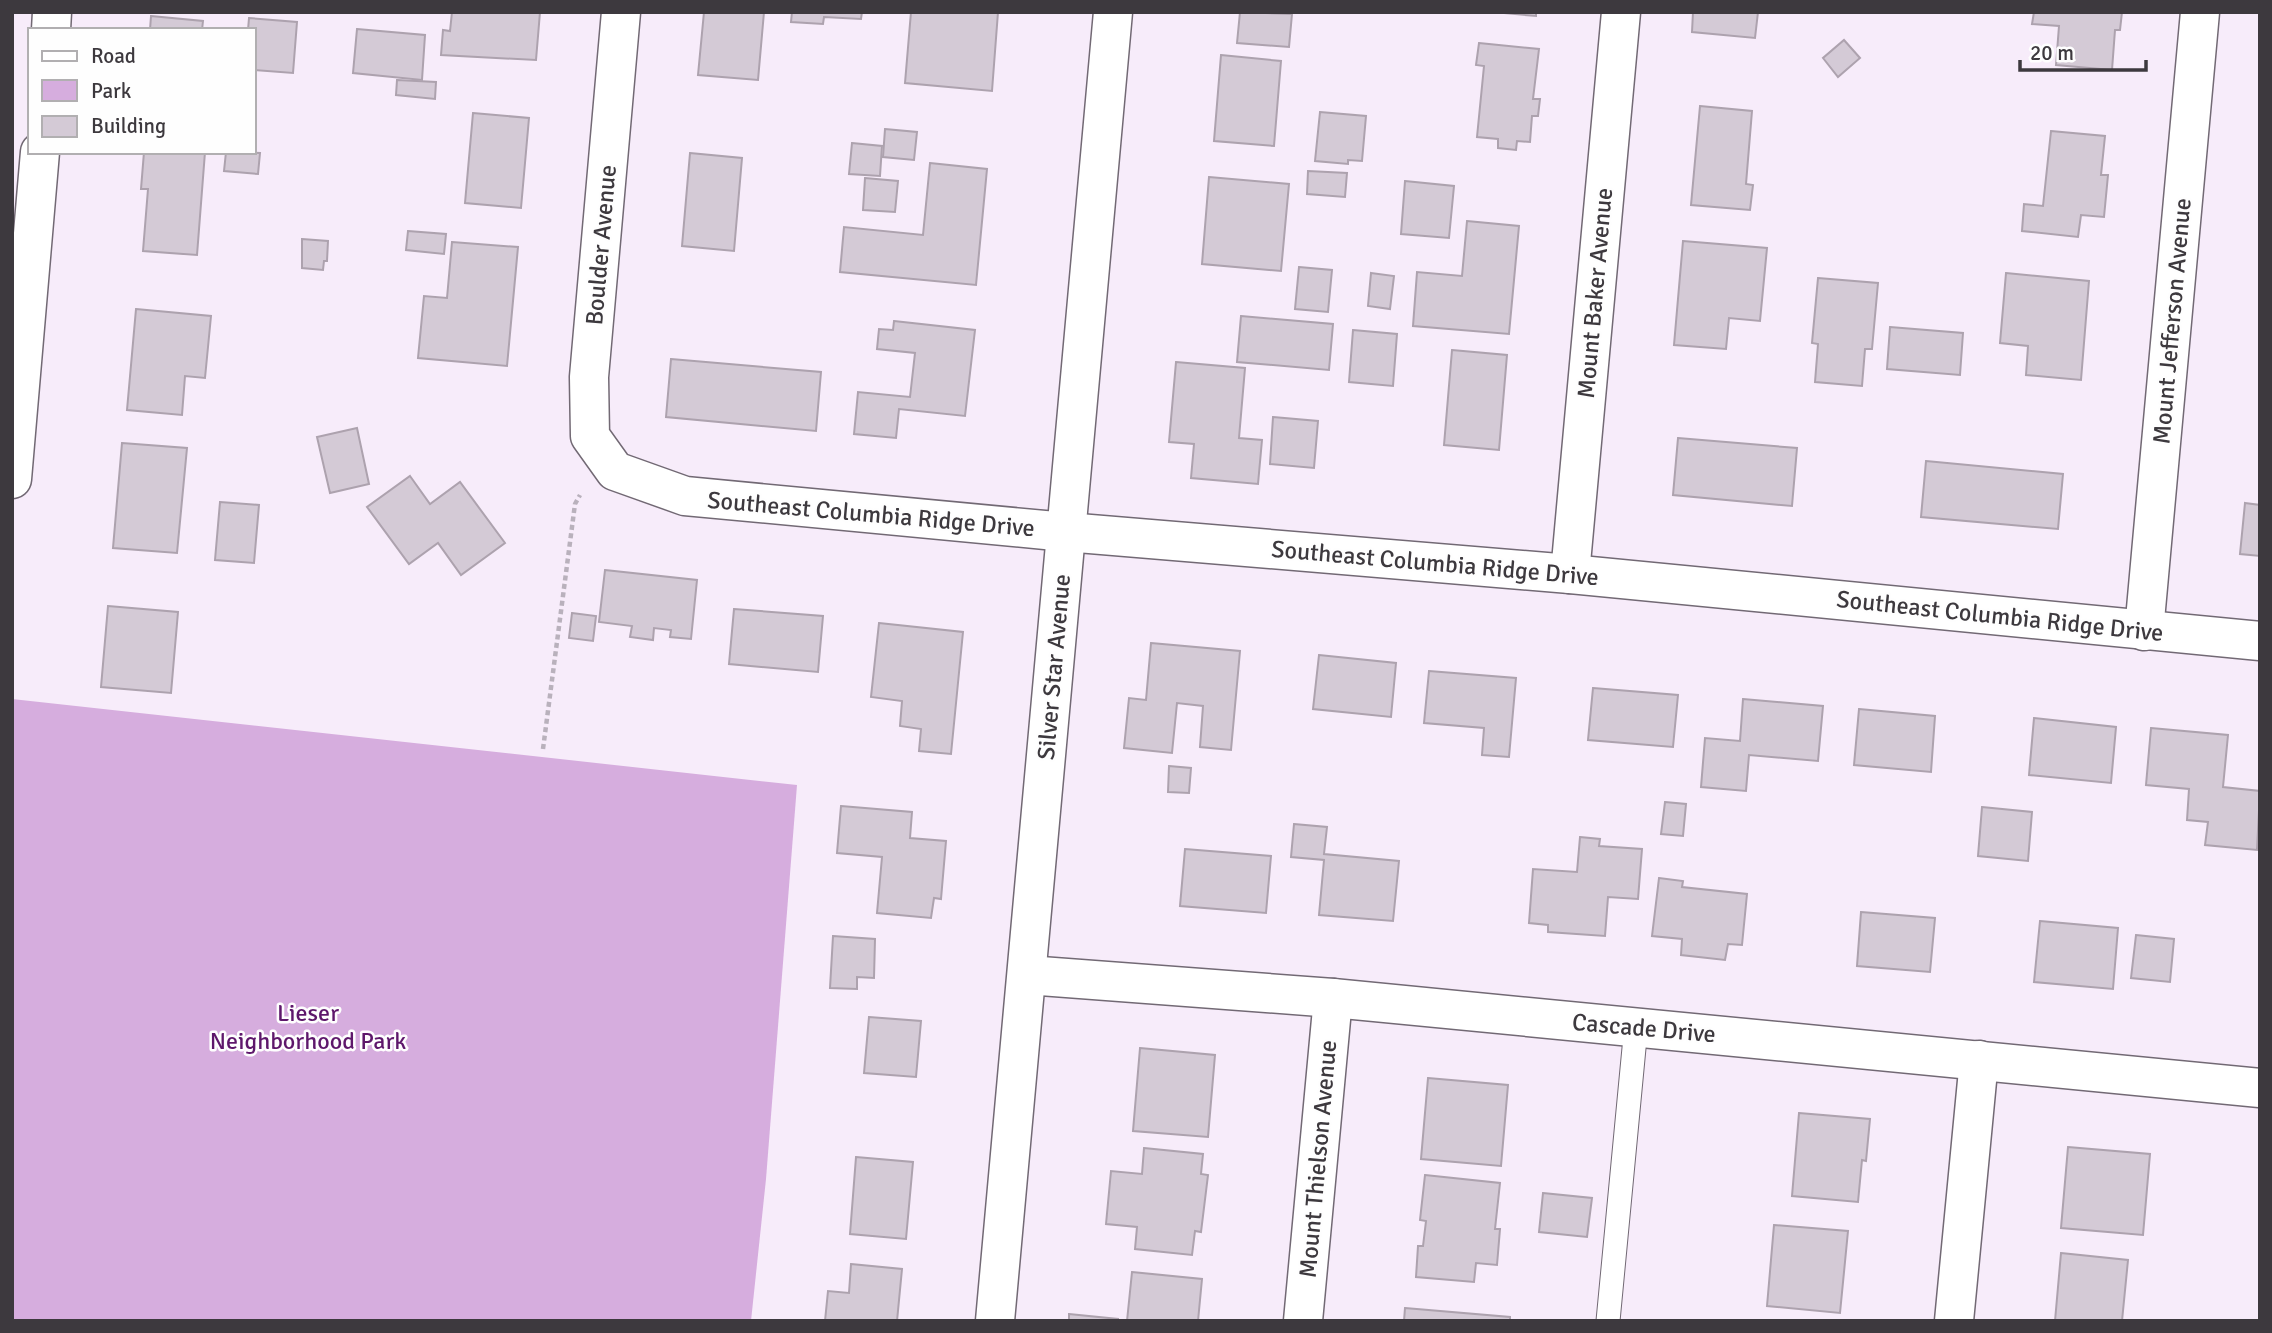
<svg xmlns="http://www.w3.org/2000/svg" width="2272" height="1333" font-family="Signika,sans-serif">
<rect width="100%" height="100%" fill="#f7ecfa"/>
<!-- green -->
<path fill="#d6adde" d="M12,699L797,785L766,1179L751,1321H12Z"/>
<!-- building -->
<g fill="#d4cad6" stroke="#ada2ae" stroke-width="2">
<path d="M452,12H540L536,60L441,55L443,30L450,31Z"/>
<path d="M704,12H764L758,80L698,75Z"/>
<path d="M792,12H862L861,19L824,17L823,24L791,22Z"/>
<path d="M911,12H998L992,91L905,83Z"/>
<path d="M1240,12L1292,14L1289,47L1237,43Z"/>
<path d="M1493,12H1536V16Z"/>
<path d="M1693,12H1758L1755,38L1692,32Z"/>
<path d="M2034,12H2122L2120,30H2115L2112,70L2056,65L2059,26L2032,24Z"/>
<path d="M151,16L203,21L202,30H150Z"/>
<path d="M249,18L297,22L293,73L254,70V30H248Z"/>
<path d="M357,29L425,35L422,80L353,73Z"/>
<path d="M1844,40L1860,58L1838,77L1823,58Z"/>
<path d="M1479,43L1539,49L1533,99H1540L1538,116H1532L1530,142L1517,141L1516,150L1498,148V139L1477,137L1484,66L1476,65Z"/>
<path d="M1221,55L1281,61L1274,146L1214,141Z"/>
<path d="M397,80L436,82L435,99L396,95Z"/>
<path d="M1700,106L1752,111L1746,184L1753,185L1750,210L1691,205Z"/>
<path d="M1320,112L1366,116L1362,161L1348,160V164L1315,161Z"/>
<path d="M473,113L529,118L521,208L465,203Z"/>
<path d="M885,129L917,132L914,160L883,157Z"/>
<path d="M2051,131L2105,136L2101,175H2108L2104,217L2081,215L2078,237L2022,231L2024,204L2043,206Z"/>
<path d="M852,143L882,146L880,176L849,174Z"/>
<path d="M144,152H205L197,255L143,251L148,189H141Z"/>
<path d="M226,152L260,153L258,174L224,171Z"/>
<path d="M690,153L742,158L734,251L682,246Z"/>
<path d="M930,163L987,169L976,285L840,272L844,227L923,235Z"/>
<path d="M1308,171L1347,173L1345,197L1307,194Z"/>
<path d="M1209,177L1289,184L1281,271L1202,264Z"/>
<path d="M865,178L898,181L895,212L863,210Z"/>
<path d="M1405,181L1454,186L1449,238L1401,234Z"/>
<path d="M1467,221L1519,226L1509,334L1413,326L1417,272L1462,276Z"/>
<path d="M408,231L446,234L444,254L406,250Z"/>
<path d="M302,239L328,241L327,261H324L323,270L302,268Z"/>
<path d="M1683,241L1767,248L1760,321L1729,318L1726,349L1674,345Z"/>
<path d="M452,242L518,247L507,366L418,358L424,296L447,298Z"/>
<path d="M1299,267L1332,270L1328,312L1295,309Z"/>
<path d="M1371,273L1394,276L1390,309L1368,306Z"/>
<path d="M2006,273L2089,281L2081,380L2026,375L2028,346L2000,343Z"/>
<path d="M1818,278L1878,283L1872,349H1865L1862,386L1815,382L1818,344L1812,343Z"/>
<path d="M136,309L211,316L205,378L185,376L182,415L127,410Z"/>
<path d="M1241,316L1333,324L1329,370L1237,362Z"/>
<path d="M894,321L975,330L965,416L899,409L896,438L854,434L858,392L910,397L915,353L877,349L879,329L893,330Z"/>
<path d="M1890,327L1963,333L1960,375L1887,369Z"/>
<path d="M1353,330L1397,334L1393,386L1349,382Z"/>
<path d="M1452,350L1507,355L1499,450L1444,445Z"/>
<path d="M671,359L821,372L816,431L666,417Z"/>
<path d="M1176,362L1245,368L1239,438L1262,440L1258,484L1191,478L1194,444L1169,442Z"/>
<path d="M1273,417L1318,421L1314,468L1270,464Z"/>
<path d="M357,428L369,484L330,493L317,437Z"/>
<path d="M1678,438L1797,448L1792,506L1673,495Z"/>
<path d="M122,443L187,448L177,553L113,548Z"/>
<path d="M1926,461L2063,474L2058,529L1921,517Z"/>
<path d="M410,476L430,504L460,482L505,543L461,575L438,543L409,564L367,507Z"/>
<path d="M220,502L259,505L254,563L215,560Z"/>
<path d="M2245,503L2260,505V556L2240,554Z"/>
<path d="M605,570L697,580L691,639L670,637L671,630L654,628L653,640L630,637L632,626L599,622Z"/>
<path d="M108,606L178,612L171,693L101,687Z"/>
<path d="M734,609L823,616L818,672L729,664Z"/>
<path d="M572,613L596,616L593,641L569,638Z"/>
<path d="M879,623L963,632L951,754L919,751L921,729L900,726L902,701L871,697Z"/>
<path d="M1151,643L1240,651L1231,750L1200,747L1203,706L1177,703L1172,753L1124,748L1129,698L1146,700Z"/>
<path d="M1319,655L1396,663L1391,717L1313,709Z"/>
<path d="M1429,671L1516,678L1509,757L1482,755L1484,728L1424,723Z"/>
<path d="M1593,688L1678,695L1673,747L1588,740Z"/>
<path d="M1743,699L1823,706L1818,761L1749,755L1746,791L1701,787L1705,738L1740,741Z"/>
<path d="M1859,709L1935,716L1931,772L1854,765Z"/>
<path d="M2034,718L2116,727L2111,783L2029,775Z"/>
<path d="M2151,728L2228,735L2223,787L2260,791L2257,850L2205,845L2208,822L2187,820L2189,789L2146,785Z"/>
<path d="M1169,766L1191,768L1189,793L1168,792Z"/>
<path d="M1665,802L1686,804L1683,836L1661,834Z"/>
<path d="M841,806L912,812L910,838L946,841L941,899L934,898L931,918L877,913L882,857L837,853Z"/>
<path d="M1982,807L2032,812L2028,861L1978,856Z"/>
<path d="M1294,824L1327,827L1324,854L1399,861L1393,921L1319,915L1324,860L1291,857Z"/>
<path d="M1580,837L1600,839L1599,846L1642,849L1638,899L1608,897L1605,936L1548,932V925L1529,923L1533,869L1577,872Z"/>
<path d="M1185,849L1271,856L1266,913L1180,906Z"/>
<path d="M1659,878L1683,881L1682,887L1747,894L1742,945L1728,944L1725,960L1681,955L1682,939L1652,936Z"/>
<path d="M1861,912L1935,918L1930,972L1857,966Z"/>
<path d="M2040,921L2118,928L2113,989L2034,982Z"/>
<path d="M2136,935L2174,939L2170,982L2131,978Z"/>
<path d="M833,936L875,939L874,978L857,977V989L830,988Z"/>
<path d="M869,1017L921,1021L916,1077L864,1073Z"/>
<path d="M1140,1048L1215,1055L1208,1137L1133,1131Z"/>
<path d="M1428,1078L1508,1085L1501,1166L1421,1159Z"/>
<path d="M1799,1113L1870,1119L1866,1161L1862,1160L1858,1202L1792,1196Z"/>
<path d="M2068,1147L2150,1154L2143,1235L2061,1228Z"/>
<path d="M1144,1148L1203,1154L1201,1174L1208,1175L1201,1232L1195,1231L1192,1255L1135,1249L1137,1227L1106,1224L1111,1171L1142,1174Z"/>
<path d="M856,1157L913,1162L906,1239L850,1234Z"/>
<path d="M1425,1175L1500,1183L1495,1229H1500L1497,1265L1476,1263L1474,1282L1416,1277L1418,1246H1423L1426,1221L1420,1220Z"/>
<path d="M1543,1193L1592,1198L1587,1237L1539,1232Z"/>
<path d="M1774,1225L1848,1231L1840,1313L1767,1306Z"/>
<path d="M2061,1253L2128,1260L2122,1321H2055Z"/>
<path d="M851,1264L902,1269L897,1321H825L828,1291L849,1293Z"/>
<path d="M1132,1272L1202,1279L1198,1321H1127Z"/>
<path d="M1405,1308L1510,1317V1321H1404Z"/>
<path d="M1069,1314L1118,1319V1321H1069Z"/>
</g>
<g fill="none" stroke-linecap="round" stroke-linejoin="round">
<defs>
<path id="lane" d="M1608,1321L1636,1027"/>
<g id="street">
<path d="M621,12L589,377L590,436L615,471L685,496L1066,532L1570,574L2260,641"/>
<path d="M51,30L52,12"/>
<path d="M12,479L40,152"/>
<path d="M1570,574L1621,12"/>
<path d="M2144,631L2200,12"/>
<path d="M1027,975L1333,998L2260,1088"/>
<path d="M995,1321L1113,12"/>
<path d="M1303,1321L1333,998"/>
<path d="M1954,1321L1979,1060"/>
</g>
</defs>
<!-- lane casing -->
<use href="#lane" stroke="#726974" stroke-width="25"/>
<!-- street casing -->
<use href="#street" stroke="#726974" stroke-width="41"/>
<!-- path -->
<path stroke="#b9b1bc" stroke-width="4.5" stroke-dasharray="5 3.5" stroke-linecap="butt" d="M543,749L575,504L580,495"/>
<!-- lane -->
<use href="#lane" stroke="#fff" stroke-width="23"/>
<!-- street -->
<use href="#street" stroke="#fff" stroke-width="38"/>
</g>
<g text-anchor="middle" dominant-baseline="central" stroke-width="5" stroke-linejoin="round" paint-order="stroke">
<!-- street labels -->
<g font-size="24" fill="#3d393e" stroke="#fefefe">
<text transform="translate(601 245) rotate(-85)">Boulder Avenue</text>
<text transform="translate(1595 293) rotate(-85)">Mount Baker Avenue</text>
<text transform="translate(2172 321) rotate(-85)">Mount Jefferson Avenue</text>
<text transform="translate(871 514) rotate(5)">Southeast Columbia Ridge Drive</text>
<text transform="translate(1435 563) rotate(5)">Southeast Columbia Ridge Drive</text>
<text transform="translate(2000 616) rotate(6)">Southeast Columbia Ridge Drive</text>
<text transform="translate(1054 667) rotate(-85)">Silver Star Avenue</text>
<text transform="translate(1644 1028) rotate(5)">Cascade Drive</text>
<text transform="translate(1318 1159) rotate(-85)">Mount Thielson Avenue</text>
</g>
<!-- park labels -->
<g font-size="24" fill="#5e176b" stroke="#fefefe">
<text x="308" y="1013">Lieser<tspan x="308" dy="28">Neighborhood Park</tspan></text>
</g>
</g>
<!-- border -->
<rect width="2272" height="1333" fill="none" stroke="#3d393e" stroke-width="28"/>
<!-- legend -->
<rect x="28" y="28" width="228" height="126" fill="#fefefe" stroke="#b1afb1" stroke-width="2"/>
<rect x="42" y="51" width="35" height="10" fill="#ffffff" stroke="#b1afb1" stroke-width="2"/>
<text x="91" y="63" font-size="21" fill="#3d393e">Road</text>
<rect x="42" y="80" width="35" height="21" fill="#d6adde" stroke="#b1afb1" stroke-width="2"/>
<text x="91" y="98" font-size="21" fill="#3d393e">Park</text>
<rect x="42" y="116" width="35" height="21" fill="#d4cad6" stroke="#b1afb1" stroke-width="2"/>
<text x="91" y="133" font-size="21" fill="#3d393e">Building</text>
<!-- scale -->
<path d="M2020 60v10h126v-10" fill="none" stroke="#3d393e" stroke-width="3.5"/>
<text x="2030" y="60" font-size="21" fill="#3d393e" stroke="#fefefe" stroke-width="5" paint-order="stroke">20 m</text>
</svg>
